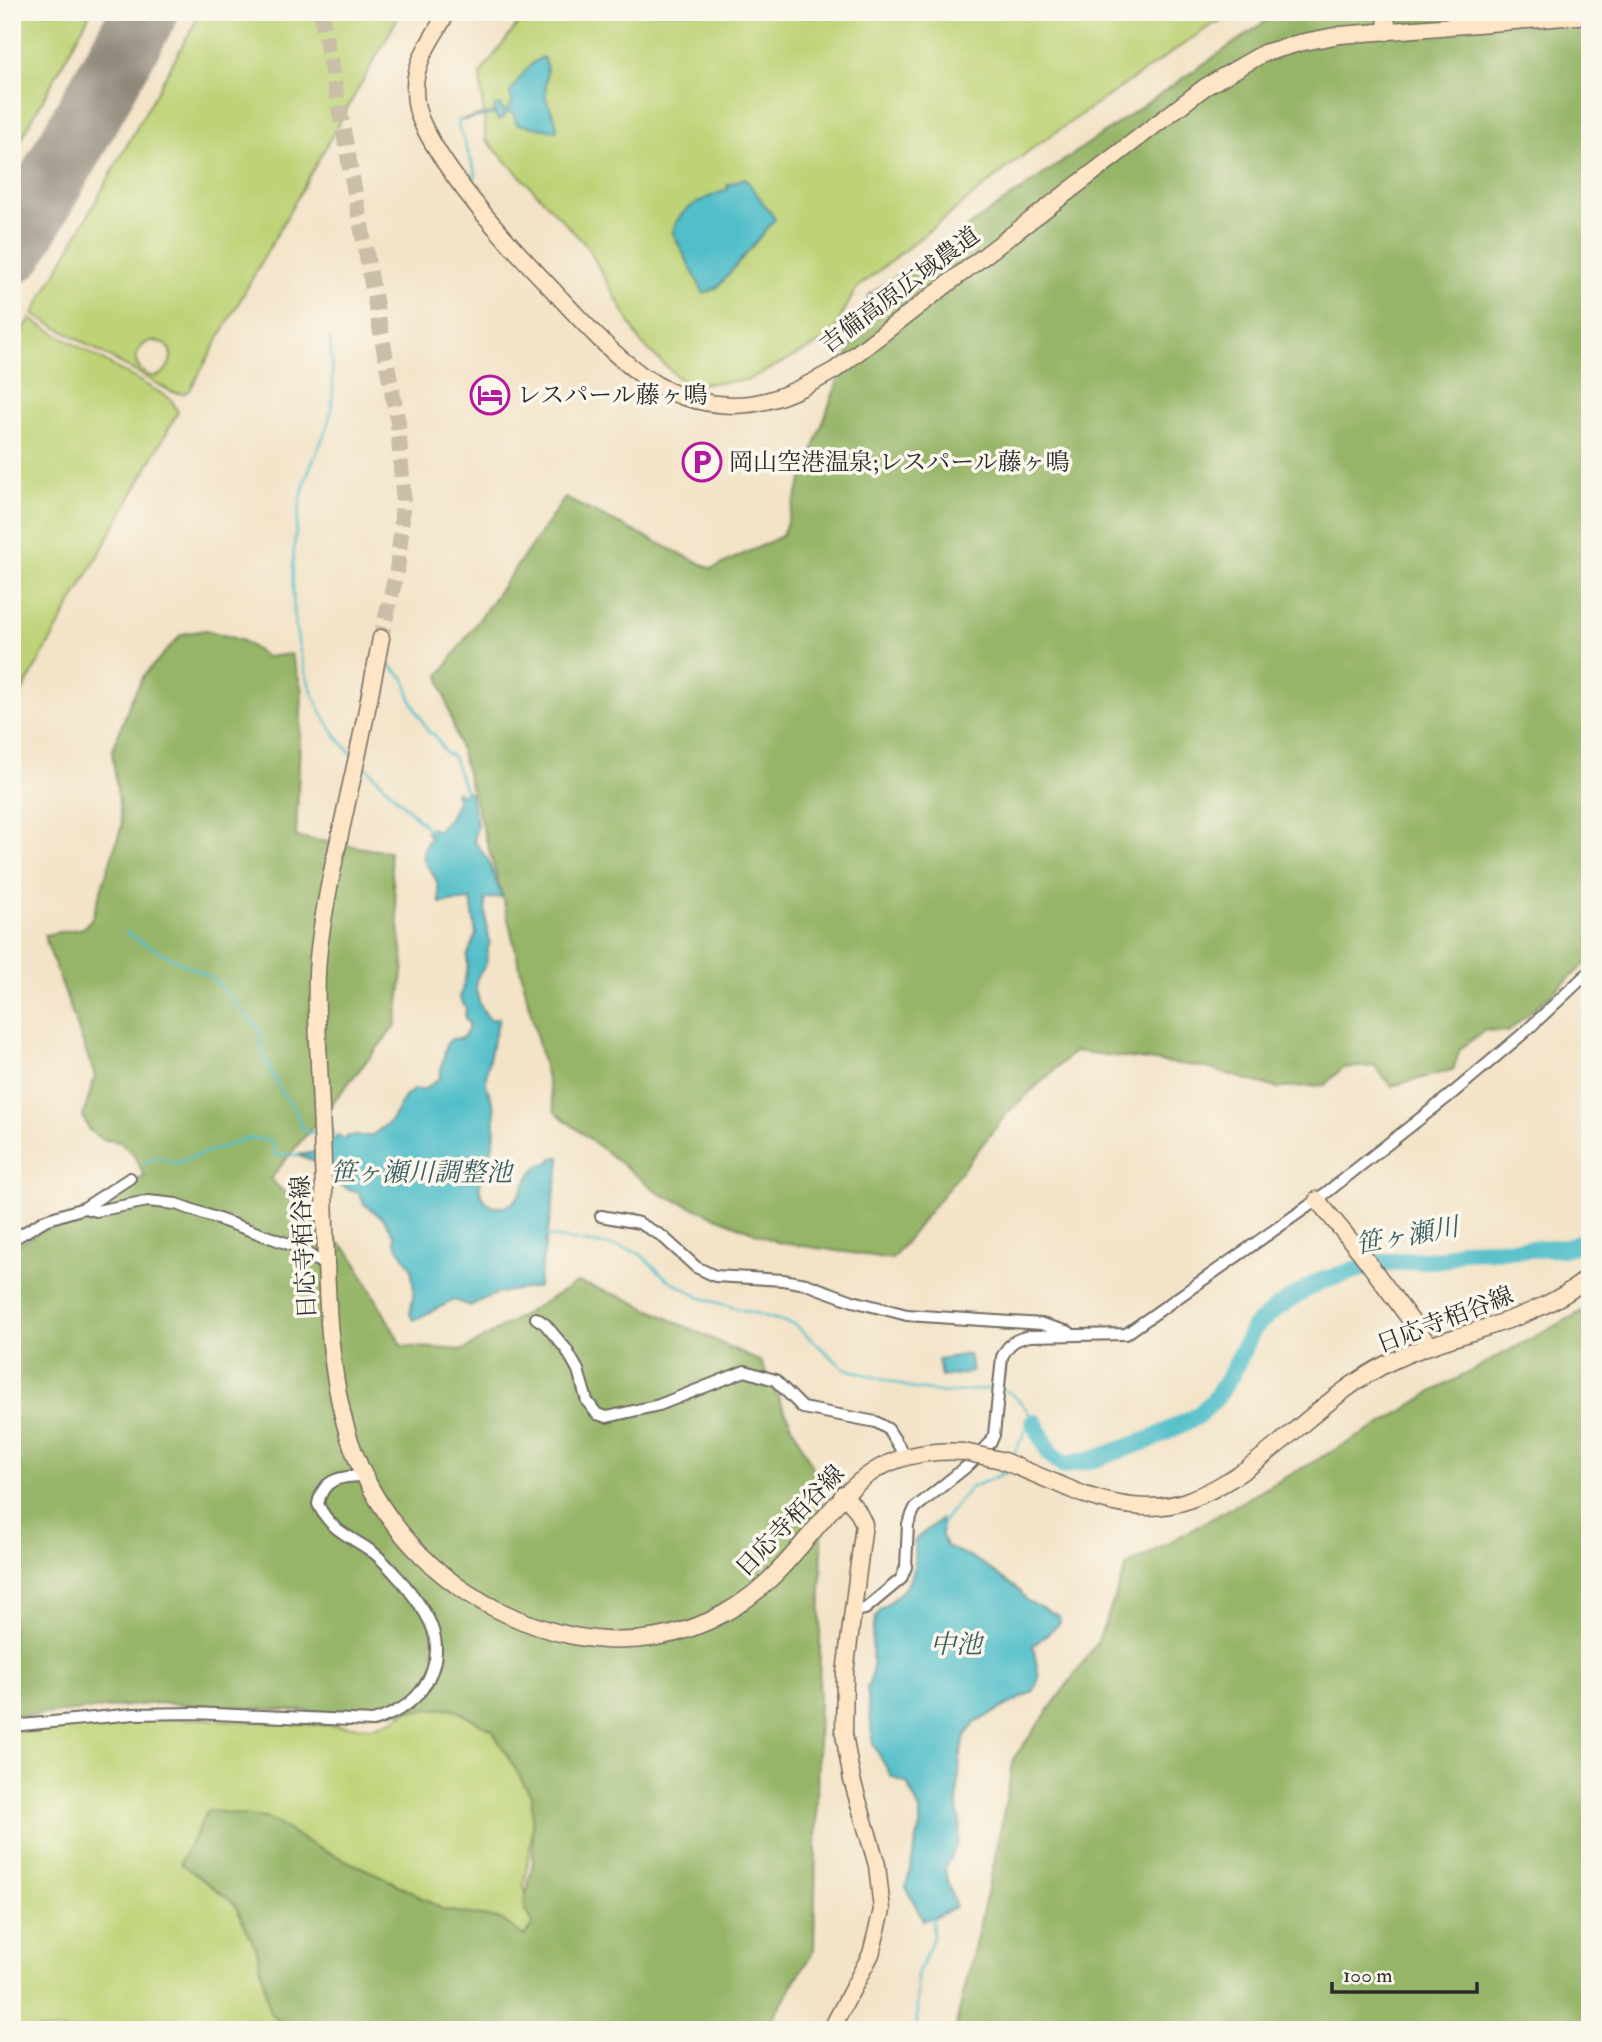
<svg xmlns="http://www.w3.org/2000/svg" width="1602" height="2042" font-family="'IM FELL Double Pica','Noto Serif JP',serif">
<rect width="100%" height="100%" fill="#fbf7ec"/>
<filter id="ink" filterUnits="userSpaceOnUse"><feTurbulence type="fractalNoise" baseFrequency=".0143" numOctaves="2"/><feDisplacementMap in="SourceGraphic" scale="14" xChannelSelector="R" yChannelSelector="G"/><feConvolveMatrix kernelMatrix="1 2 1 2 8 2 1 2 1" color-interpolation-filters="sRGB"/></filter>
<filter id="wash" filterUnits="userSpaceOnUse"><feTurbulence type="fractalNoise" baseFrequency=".00686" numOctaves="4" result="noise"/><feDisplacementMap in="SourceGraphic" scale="28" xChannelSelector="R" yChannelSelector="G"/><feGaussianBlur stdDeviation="1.57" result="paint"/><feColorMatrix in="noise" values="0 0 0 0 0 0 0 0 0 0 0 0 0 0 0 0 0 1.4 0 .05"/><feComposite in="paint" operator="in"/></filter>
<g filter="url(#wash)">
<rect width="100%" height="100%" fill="#f3e3c7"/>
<!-- green -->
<g fill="#bed377" stroke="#747f51" stroke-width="2" fill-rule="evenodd">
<path d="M12,12H91L12,156Z"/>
<path d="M201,12H401L190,390L183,394L172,392L33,314ZM151,341C189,340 165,393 142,371C130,360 138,345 151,341Z"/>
<path d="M527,12H1238L1210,26L1030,150L856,289L830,338L748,380L686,385L641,343L587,246L486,140L480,74Z"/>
<path d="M30,319L171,399L178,412L12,710V350Z"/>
<path d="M474,1664L538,1792L524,1887L526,1893L537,1895L592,1875L453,2002L331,2030H12V1731L103,1722L174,1718L371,1727C396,1722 404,1713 424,1699C440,1686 457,1676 474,1664Z"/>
</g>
<!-- forest -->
<g fill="#96b568" stroke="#60704a" stroke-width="2">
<path d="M1279,12H1590V960L1508,1032L1485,1030L1460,1049L1453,1070L1391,1086L1375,1066L1342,1068L1325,1085L1277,1088L1203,1067L1075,1051L1008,1112L892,1259L777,1242L660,1194L555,1112L503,898L439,676L565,498L712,569L782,536L869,295Z"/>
<path d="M206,630L243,641L266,657L291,654L302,690L296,837L389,852L404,965L396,1025L270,1179L351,1254L402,1346L464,1350L578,1282L625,1298L761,1362L823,1489L814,1950L765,2030H290L270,2013L257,1950L234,1903L180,1863L208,1810L270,1819L316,1847L383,1877L444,1910L501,1919L524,1936L533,1924L524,1905L533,1863L532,1797L492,1730L452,1708L359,1714L158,1703L12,1717V1248L50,1226L72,1218L145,1176L133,1154L120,1142L101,1139L89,1130L83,1117L95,1076L44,935L83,928L92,918L122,825L112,752L131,700L144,675L182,634Z"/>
<path d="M1590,1307V2030H955L994,1863L1014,1758L1097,1643L1127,1566L1390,1419L1430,1393Z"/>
</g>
<!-- water -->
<g fill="#51bec9" stroke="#3e747a" stroke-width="2">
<path d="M543,57C551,67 544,85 546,98C549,109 559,120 556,131L517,124L512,112L503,114L504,118L497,120L496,114L457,121L495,112L494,106L501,105L502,110L508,109L512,103L510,92C519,80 529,62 543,57Z"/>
<path d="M745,178L775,219L718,287L704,294L673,233C676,207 707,198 728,189L727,185Z"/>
<path d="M456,791L462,795L467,791L470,793L477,823L474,841L488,860L502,897L485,899L486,923L490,942C486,950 488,956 486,964C484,969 479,973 477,978C473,991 481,1010 490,1020L499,1018C495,1036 486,1063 486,1081C486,1090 492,1098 494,1107C495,1113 495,1132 494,1139C493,1154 477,1178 480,1190C481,1198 490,1207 499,1207C526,1208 523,1165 548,1163L553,1158L560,1157V1162L538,1287C514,1290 492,1292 471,1306L454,1300L414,1320L410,1315L414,1291L411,1267L395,1243L394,1235L384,1219L364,1204L359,1192C335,1189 330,1169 312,1160C308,1158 301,1157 296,1155C315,1154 325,1150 338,1135L344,1139L348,1136H371L390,1122L405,1097L413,1090H423L439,1079L447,1043L452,1039L462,1038L467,1032L469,1025L465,1018L466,1008L460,998L468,966L467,957L476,934L471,900L440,903C439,898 439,891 438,886C434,864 411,864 431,836L426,832L431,828L436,831L449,818L458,799L455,795Z"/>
<path d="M969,1354L972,1372L941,1377L938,1359Z"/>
<path d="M941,1519L942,1536L946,1546L980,1562L1021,1592L1027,1601L1059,1616L1060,1623L1033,1646L1039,1678L1034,1691L976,1722L965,1736L960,1758L957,1805L960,1824L958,1843L945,1868L947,1881L956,1907L935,1917L923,1920L906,1887L920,1826V1811L908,1784L891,1776L873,1744L867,1688C879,1668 865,1635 879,1612C882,1606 891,1602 896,1597C916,1578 915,1569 914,1543L917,1538Z"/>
</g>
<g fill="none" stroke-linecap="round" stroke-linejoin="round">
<!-- stream -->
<g stroke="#51bec9" stroke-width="2.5">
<path d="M460,120L457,122L476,174L473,182"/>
<path d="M330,340C332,367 336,394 329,420C323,442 310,463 304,485C284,570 286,688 352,754"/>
<path d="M388,664L405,679L411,700L429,733L434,734L445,752L453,757L466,794"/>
<path d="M362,763L429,830"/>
<path d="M127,932L137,940L210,977L222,988L260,1030L262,1049L269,1067L279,1088L296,1111L302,1129L310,1133L318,1132"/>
<path d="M327,1130L330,1129L337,1139"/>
<path d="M142,1164L158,1157L176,1163L249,1138L272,1141L274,1153L279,1155H299"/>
<path d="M544,1236L620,1247L639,1253L666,1278L701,1298L795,1325L844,1368L915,1389L948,1393L994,1388"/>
<path d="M1000,1389C1015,1392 1027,1409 1034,1422L1025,1431L1012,1459"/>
<path d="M941,1529L944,1520L970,1488L1005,1473L1008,1468"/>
<path d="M917,2030V1975L933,1938L932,1915"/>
</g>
<!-- river -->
<path stroke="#51bec9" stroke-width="18" d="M1034,1422L1050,1454L1064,1465L1095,1459L1154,1438L1199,1415L1216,1398L1232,1373L1254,1327L1279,1306L1318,1282L1378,1263L1445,1259L1461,1251L1563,1248L1580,1243L1590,1235"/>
<!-- taxiway -->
<path stroke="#8f8779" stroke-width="26" d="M138,24L139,12"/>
<!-- runway -->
<path stroke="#8f8779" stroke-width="66" d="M12,251L145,12"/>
</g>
</g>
<g filter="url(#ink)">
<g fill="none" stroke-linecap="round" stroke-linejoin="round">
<!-- secondary-tunnel -->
<path stroke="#cbbea8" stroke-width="16" stroke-dasharray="16 8" stroke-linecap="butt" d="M321,12L398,423L403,494L401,533L397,570L381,638"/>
<defs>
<g id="street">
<path d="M84,1208L96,1211L148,1201L176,1204L300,1248L328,1268"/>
<path d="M601,1216L639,1223L662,1236L696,1267L715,1276L783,1280L806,1284L853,1301L907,1315L1042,1324L1069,1332"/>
<path d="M12,1240L45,1220L84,1208L130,1178"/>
<path d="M536,1318L545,1324L566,1349L578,1370L587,1401L597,1414L607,1417L659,1405L745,1371L775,1380L803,1408L876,1422L888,1429L906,1457"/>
<path d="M853,1611L865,1609L901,1579L906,1567L908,1524L915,1508L971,1463L991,1442L994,1435L1002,1357C1009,1343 1015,1339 1030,1336L1126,1334L1317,1200L1365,1162L1454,1092L1525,1032L1590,971"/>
<path d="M12,1726L134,1714L193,1713L373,1721C401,1712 421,1699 432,1671C445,1636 425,1610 404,1584C394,1573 385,1562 374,1553C351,1536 331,1532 318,1504C323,1478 341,1476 365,1476"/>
</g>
<g id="secondary">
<path d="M447,12C434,37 414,60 415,90C415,102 418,115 423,125C451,182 507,242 551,288C580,319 608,351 643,376C659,387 676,396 695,400C751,414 787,397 835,370L1205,87L1264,53L1299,43L1340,35L1590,15"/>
<path d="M1386,12L1387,32"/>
<path d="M381,638C371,690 361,742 349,793C338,845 325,897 319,949C315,981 317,1013 318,1044C320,1084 322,1124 323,1163C327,1248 323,1342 345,1424C366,1503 423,1573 496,1609C545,1634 602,1647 657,1637C705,1629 748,1604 780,1569C841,1505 861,1446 964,1452"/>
<path d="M1317,1200L1361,1253L1429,1345"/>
<path d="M1082,1494C1115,1505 1152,1513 1186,1501C1263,1474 1314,1401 1386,1364C1451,1331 1533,1325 1590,1276"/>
<path d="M831,2030L871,1954L882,1910L877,1865L852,1780L844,1734L845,1673L864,1524L857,1510L843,1494"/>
</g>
</defs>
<!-- street casing -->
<use href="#street" stroke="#716b62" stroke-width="14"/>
<!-- secondary casing -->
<use href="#secondary" stroke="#716b62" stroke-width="19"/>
<!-- street -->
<use href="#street" stroke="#fff" stroke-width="10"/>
<!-- secondary -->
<use href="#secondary" stroke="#fee5c5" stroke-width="16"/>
<defs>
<path id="secondary-bridge" d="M964,1452L1001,1460L1082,1494"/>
</defs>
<!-- secondary-bridge casing -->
<use href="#secondary-bridge" stroke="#716b62" stroke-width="19" stroke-linecap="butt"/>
<!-- secondary-bridge -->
<use href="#secondary-bridge" stroke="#fee5c5" stroke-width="16"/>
</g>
</g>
<!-- icons -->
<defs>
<symbol id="hotel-ring" viewBox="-11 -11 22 22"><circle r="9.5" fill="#fbf7ec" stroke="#b5179e" stroke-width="1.5"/><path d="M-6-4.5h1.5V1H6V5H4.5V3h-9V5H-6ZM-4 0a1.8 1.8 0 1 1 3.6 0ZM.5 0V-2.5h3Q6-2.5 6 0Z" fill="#b5179e"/></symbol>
<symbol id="parking-ring" viewBox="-11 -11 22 22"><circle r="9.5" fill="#fbf7ec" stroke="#b5179e" stroke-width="1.5"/><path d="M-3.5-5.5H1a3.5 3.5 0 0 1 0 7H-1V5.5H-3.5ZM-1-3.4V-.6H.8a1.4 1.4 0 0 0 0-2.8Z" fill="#b5179e"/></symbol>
</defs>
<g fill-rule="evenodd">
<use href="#hotel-ring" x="468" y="373" width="44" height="44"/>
<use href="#parking-ring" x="680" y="440" width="44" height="44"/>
</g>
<g text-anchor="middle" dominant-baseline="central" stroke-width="7" stroke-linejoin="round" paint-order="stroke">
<!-- street labels -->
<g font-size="24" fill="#2b2b2b" stroke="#fbf7ec">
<text transform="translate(900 290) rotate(-37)">吉備高原広域農道</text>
<text transform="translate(304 1247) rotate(-93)">日応寺栢谷線</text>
<text transform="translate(1445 1320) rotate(-21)">日応寺栢谷線</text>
<text transform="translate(790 1521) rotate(-46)">日応寺栢谷線</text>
</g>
<!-- poi labels -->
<g font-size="24" fill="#2b2b2b" stroke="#fbf7ec" text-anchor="start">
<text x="517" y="395">レスパール藤ヶ鳴</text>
<text x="729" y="462">岡山空港温泉;レスパール藤ヶ鳴</text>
</g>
<!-- water labels -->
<g font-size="26" font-style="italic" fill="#385e62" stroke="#fbf7ec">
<text x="421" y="1173">笹ヶ瀬川調整池</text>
<text transform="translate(1407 1236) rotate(-10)">笹ヶ瀬川</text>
<text x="956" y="1645">中池</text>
</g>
</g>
<!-- margin -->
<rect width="1602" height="2042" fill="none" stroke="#fbf7ec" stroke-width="42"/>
<!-- scale -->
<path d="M1332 1982v10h145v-10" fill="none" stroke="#2b2b2b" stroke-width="3.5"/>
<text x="1343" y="1982" font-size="21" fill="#2b2b2b" stroke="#fbf7ec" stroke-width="5" paint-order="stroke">100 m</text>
</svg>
